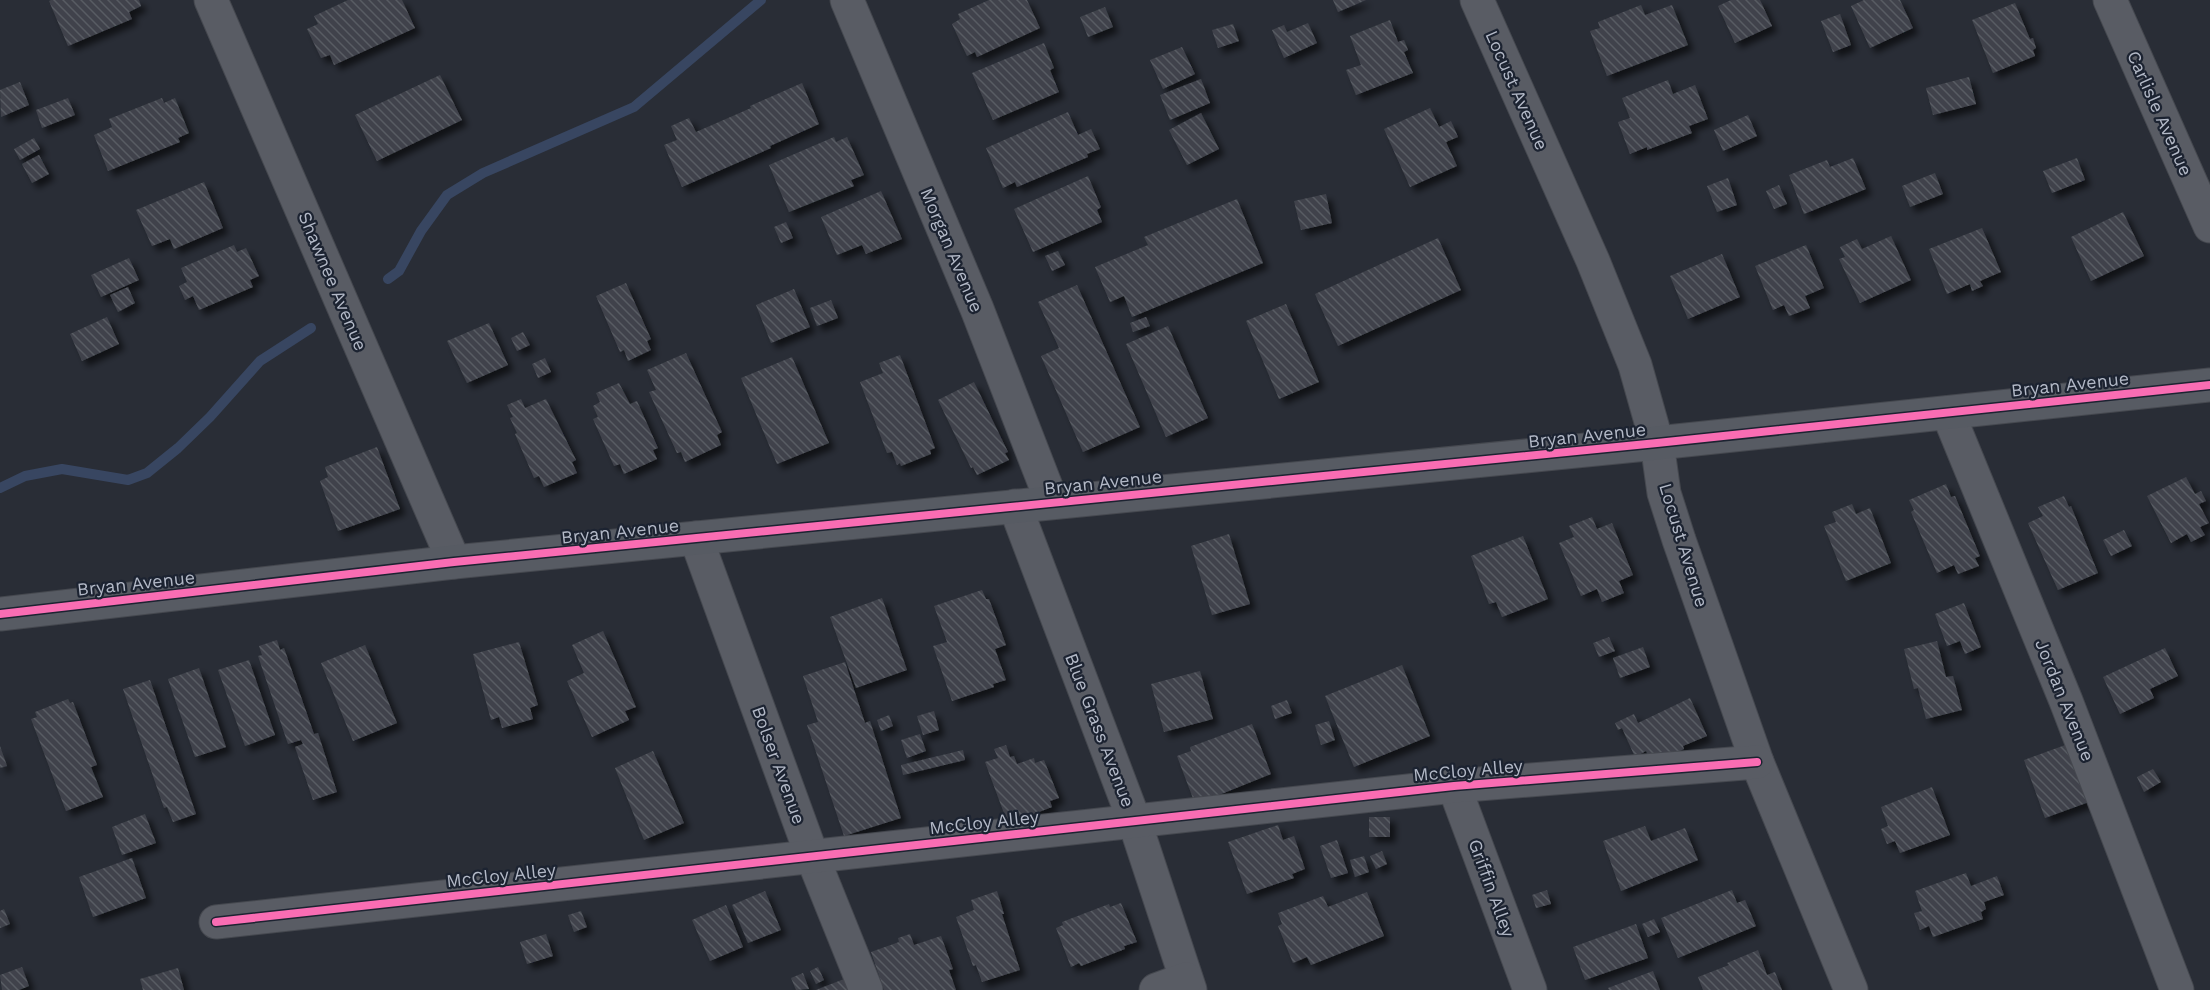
<svg xmlns="http://www.w3.org/2000/svg" width="2210" height="990" font-family="'Work Sans',sans-serif">
<defs>
<pattern id="building-back-hatch" width="6" height="6" patternUnits="userSpaceOnUse" patternTransform="scale(1.5)"><rect width="6" height="6" fill="#40434b"/><path d="M-1 5l2 2M0 0l6 6M5-1l2 2" fill="none" stroke="#595c63"/></pattern>
<filter id="shadow"><feDropShadow dx="5.5" dy="5.5" stdDeviation="3" flood-color="#0009"/></filter>
</defs>
<rect width="100%" height="100%" fill="#292d36"/>
<g fill="none" stroke-linecap="round" stroke-linejoin="round">
<!-- stream -->
<g stroke="#384661" stroke-width="10">
<path d="M388,279L399,271L421,231L447,195L483,173L634,107L761,0"/>
<path d="M0,488L25,476L62,469L128,480L147,473L178,448L210,417L260,361L311,328"/>
</g>
</g>
<!-- building -->
<g fill="url(#building-back-hatch)" filter="url(#shadow)">
<path d="M51,0H139L141,6L129,12L132,19L68,46L49,1Z"/>
<path d="M348,0H402L415,28L334,65L330,55L321,58L307,29L318,24L314,16Z"/>
<path d="M989,0H1027L1040,28L977,57L975,52L967,56L952,24L960,19L958,14Z"/>
<path d="M1333,0H1366L1338,12Z"/>
<path d="M1731,0H1760L1772,26L1735,43L1718,6Z"/>
<path d="M1864,0H1900L1913,28L1870,48L1851,6Z"/>
<path d="M2015,3L2030,39L2033,38L2036,48L2033,50L2035,56L1993,73L1972,20Z"/>
<path d="M1641,5L1645,15L1672,5L1688,45L1607,76L1590,31L1600,28L1598,22Z"/>
<path d="M1105,7L1113,27L1088,37L1080,17Z"/>
<path d="M1840,14L1851,45L1833,52L1821,21Z"/>
<path d="M1390,20L1398,42L1404,40L1408,50L1404,52L1413,73L1356,95L1346,70L1361,65L1350,36Z"/>
<path d="M1308,23L1317,43L1284,58L1272,30L1284,25L1287,32Z"/>
<path d="M1233,24L1239,41L1218,48L1212,30Z"/>
<path d="M1044,43L1054,68L1050,70L1059,92L993,120L972,73Z"/>
<path d="M1182,47L1195,74L1163,89L1150,60Z"/>
<path d="M440,75L462,120L377,161L355,115Z"/>
<path d="M1969,77L1976,104L1933,115L1926,88Z"/>
<path d="M1201,79L1210,103L1170,120L1160,95Z"/>
<path d="M1668,80L1673,94L1695,85L1708,119L1689,126L1692,133L1647,150V147L1630,154L1618,122L1630,118L1622,98Z"/>
<path d="M20,82L29,105L1,117L0,90Z"/>
<path d="M802,83L819,124L770,146L771,148L682,187L664,145L677,140L671,126L689,118L696,132L751,108L750,106Z"/>
<path d="M68,98L75,115L42,128L36,110Z"/>
<path d="M162,98L164,103L175,98L189,133L178,138L180,142L108,171L94,135L112,127L109,119Z"/>
<path d="M1430,108L1439,127L1451,121L1458,137L1446,142L1457,166L1410,187L1384,129Z"/>
<path d="M1068,112L1078,135L1091,129L1100,149L1087,154L1088,157L1017,187L1015,182L1003,188L986,148Z"/>
<path d="M1201,113L1219,149L1187,165L1169,130Z"/>
<path d="M1748,115L1757,136L1723,151L1714,130Z"/>
<path d="M834,137L836,142L847,137L864,175L851,180L854,186L789,212L769,165Z"/>
<path d="M34,138L40,149L20,160L14,149Z"/>
<path d="M39,155L49,174L32,183L22,164Z"/>
<path d="M1853,158L1866,189L1804,214L1789,175L1827,160L1830,167Z"/>
<path d="M2077,158L2085,180L2052,193L2043,171Z"/>
<path d="M1935,173L1943,194L1910,207L1902,186Z"/>
<path d="M1088,176L1101,207L1097,210L1102,222L1033,252L1014,209Z"/>
<path d="M1728,178L1737,205L1717,212L1707,186Z"/>
<path d="M204,182L223,228L174,249L170,239L152,246L136,210Z"/>
<path d="M1779,185L1787,204L1774,209L1766,191Z"/>
<path d="M881,191L902,239L866,254L862,245L837,255L821,217Z"/>
<path d="M1326,194L1332,223L1301,230L1294,201Z"/>
<path d="M1237,199L1263,263L1132,317L1124,296L1110,302L1095,267L1148,245L1144,237Z"/>
<path d="M2123,212L2144,256L2091,281L2071,237Z"/>
<path d="M786,222L793,238L781,243L774,227Z"/>
<path d="M1982,228L2001,272L1980,281L1983,286L1972,291L1970,284L1947,294L1929,249Z"/>
<path d="M1891,236L1911,280L1860,303L1839,259L1845,257L1840,247L1857,239L1862,249Z"/>
<path d="M1438,238L1461,290L1338,346L1315,294Z"/>
<path d="M234,245L237,252L246,248L259,276L250,280L253,287L199,310L193,296L185,300L179,286L187,282L181,268Z"/>
<path d="M1806,245L1824,288L1805,296L1810,308L1789,316L1784,305L1773,310L1755,266Z"/>
<path d="M1058,251L1065,265L1052,271L1045,256Z"/>
<path d="M1722,254L1740,297L1688,319L1670,276Z"/>
<path d="M129,258L139,280L101,297L91,275Z"/>
<path d="M626,283L651,339L647,341L651,350L628,361L624,350L620,352L596,296Z"/>
<path d="M1077,285L1140,427L1083,452L1041,356L1059,348L1038,302Z"/>
<path d="M128,287L135,303L118,312L110,295Z"/>
<path d="M794,289L810,327L771,343L756,305Z"/>
<path d="M831,300L838,318L817,326L810,308Z"/>
<path d="M1286,304L1319,382L1279,399L1246,321Z"/>
<path d="M107,317L119,344L82,361L70,334Z"/>
<path d="M1146,317L1150,326L1133,332L1130,323Z"/>
<path d="M489,323L508,365L467,383L447,341Z"/>
<path d="M1168,326L1208,418L1166,437L1126,344Z"/>
<path d="M523,332L530,345L517,351L511,338Z"/>
<path d="M686,353L722,432L717,435L721,445L685,462L681,452L677,453L649,392L656,390L647,370Z"/>
<path d="M900,355L935,448L930,450L931,454L901,466L900,463L897,465L892,452L887,453L860,382L883,373L879,363Z"/>
<path d="M792,357L829,443L777,464L741,378Z"/>
<path d="M545,358L551,372L538,378L532,364Z"/>
<path d="M974,382L1008,452L1005,453L1009,460L977,475L973,467L971,468L938,400Z"/>
<path d="M619,383L630,404L637,401L658,448L653,450L657,459L624,474L620,464L614,466L593,419L598,417L593,406L600,402L596,393Z"/>
<path d="M521,399L525,408L546,399L576,460L572,462L577,473L544,487L539,476L534,478L515,434L517,433L510,418L513,417L507,405Z"/>
<path d="M377,447L400,509L338,531L320,481L328,477L325,467Z"/>
<path d="M2186,477L2195,494L2201,491L2206,501L2199,504L2209,523L2200,527L2205,535L2191,542L2187,534L2171,543L2147,496Z"/>
<path d="M1946,484L1951,497L1955,496L1980,556L1975,558L1979,566L1958,574L1954,565L1937,573L1911,512L1914,510L1909,500Z"/>
<path d="M2064,496L2069,507L2071,506L2098,573L2058,590L2028,523L2043,516L2038,507Z"/>
<path d="M1852,504L1856,514L1870,508L1891,563L1846,581L1824,526L1836,522L1832,512Z"/>
<path d="M1592,517L1597,529L1612,523L1633,575L1619,581L1624,593L1602,602L1597,589L1581,596L1559,543L1574,537L1569,526Z"/>
<path d="M2124,530L2132,546L2111,556L2103,540Z"/>
<path d="M1229,534L1250,604L1212,615L1191,546Z"/>
<path d="M1523,536L1548,599L1502,617L1496,602L1489,604L1471,556Z"/>
<path d="M982,590L986,599H989L1006,645L995,649L1006,680L993,684L994,687L952,701L933,646L947,642L934,606Z"/>
<path d="M882,598L907,670L856,688L830,617Z"/>
<path d="M1964,603L1981,647L1965,654L1960,641L1947,646L1935,614Z"/>
<path d="M603,631L636,707L625,711L629,720L592,737L567,681L584,673L572,645Z"/>
<path d="M1609,637L1615,651L1599,657L1593,643Z"/>
<path d="M277,640L280,650L284,648L314,734L318,733L337,792L313,800L295,747L303,744L301,740L288,744L258,656L262,655L259,646Z"/>
<path d="M1937,641L1946,677L1953,676L1962,710L1926,719L1918,688L1914,689L1904,649Z"/>
<path d="M519,642L538,705L530,708L533,719L502,728L499,717L491,720L473,654Z"/>
<path d="M365,645L397,723L353,741L321,663Z"/>
<path d="M1643,647L1650,667L1620,678L1613,658Z"/>
<path d="M2165,648L2178,676L2150,689L2154,698L2120,714L2103,677Z"/>
<path d="M249,660L275,735L245,746L218,670Z"/>
<path d="M845,662L865,723L870,721L901,818L844,836L807,725L818,722L803,676Z"/>
<path d="M1402,665L1430,736L1354,767L1325,696Z"/>
<path d="M199,668L226,747L195,757L168,679Z"/>
<path d="M1200,671L1213,719L1164,732L1151,684Z"/>
<path d="M150,680L196,814L173,822L167,807L164,808L123,689Z"/>
<path d="M1690,698L1707,736L1683,746L1684,749L1665,758L1650,759L1646,751L1635,757L1622,728L1618,730L1615,723L1634,714L1638,723Z"/>
<path d="M68,699L70,703L73,702L97,765L91,767L103,797L66,811L31,719L37,717L35,712Z"/>
<path d="M1287,700L1292,713L1275,719L1271,706Z"/>
<path d="M934,711L939,730L923,735L917,716Z"/>
<path d="M889,715L893,726L881,731L877,720Z"/>
<path d="M1329,721L1335,740L1321,745L1315,725Z"/>
<path d="M1252,724L1271,774L1209,799L1208,796L1194,801L1177,756L1191,751L1190,747Z"/>
<path d="M920,734L926,751L907,758L901,740Z"/>
<path d="M2068,744L2089,802L2045,818L2024,760Z"/>
<path d="M1006,745L1010,757L1014,756L1017,764L1034,758L1035,763L1044,760L1059,798L1050,801L1052,807L1008,824L985,762L998,758L994,749Z"/>
<path d="M0,746L7,766L0,768Z"/>
<path d="M963,750L965,760L903,775L901,765Z"/>
<path d="M653,751L684,823L644,840L615,768Z"/>
<path d="M2153,769L2161,782L2144,792L2137,777Z"/>
<path d="M1932,787L1950,835L1900,853L1895,841L1887,844L1881,829L1888,826L1881,807Z"/>
<path d="M145,814L156,843L122,855L112,827Z"/>
<rect x="1369" y="817" width="21" height="20"/>
<path d="M1278,825L1283,840L1294,836L1305,869L1292,874L1294,878L1247,894L1228,842Z"/>
<path d="M1645,826L1651,841L1685,828L1698,860L1621,891L1603,841Z"/>
<path d="M1337,840L1348,873L1331,878L1320,846Z"/>
<path d="M1382,851L1387,864L1376,869L1370,856Z"/>
<path d="M1364,856L1369,872L1355,877L1350,860Z"/>
<path d="M132,858L146,898L93,917L79,877Z"/>
<path d="M1966,873L1971,886L1997,876L2004,895L1984,902L1986,909L1981,912L1983,919L1933,937L1929,926L1920,930L1914,913L1922,911L1915,891Z"/>
<path d="M1547,890L1551,904L1536,908L1532,895Z"/>
<path d="M1732,890L1737,903L1745,900L1756,926L1678,958L1661,918Z"/>
<path d="M765,891L781,930L748,943L732,905Z"/>
<path d="M997,891L1004,914H1002L1020,970L982,982L976,965L973,966L956,917L974,910L971,900Z"/>
<path d="M1367,892L1384,936L1311,965L1307,957L1293,963L1278,926L1282,924L1278,913L1323,896L1328,907Z"/>
<path d="M1121,903L1137,942L1124,946L1125,949L1081,966L1079,963L1071,967L1056,928L1063,925L1062,922L1109,904L1110,907Z"/>
<path d="M726,905L743,947L710,961L692,920Z"/>
<path d="M4,909L10,924L0,928V911Z"/>
<path d="M581,911L587,927L574,932L568,915Z"/>
<path d="M1654,919L1660,932L1648,937L1642,924Z"/>
<path d="M1636,924L1648,958L1585,980L1573,947Z"/>
<path d="M546,934L553,956L527,964L520,942Z"/>
<path d="M910,934L914,945L941,936L953,969L949,970L956,990H884L871,952L899,942L898,938Z"/>
<path d="M1758,950L1767,975L1775,972L1782,990H1703L1698,977L1729,965L1727,963Z"/>
<path d="M22,967L29,986L19,990H2L0,975Z"/>
<path d="M818,967L824,980L816,984L810,971Z"/>
<path d="M178,968L184,990H143L140,979Z"/>
<path d="M1653,971L1660,990H1609L1608,988Z"/>
<path d="M803,973L809,989L796,990L791,978Z"/>
<path d="M844,979L848,990H816Z"/>
</g>
<g fill="none" stroke-linecap="round" stroke-linejoin="round">
<defs>
<g id="street">
<path d="M211,0L454,562"/>
<path d="M847,0L977,309L1052,502"/>
<path d="M1477,0L1593,261L1635,365L1657,443L1664,493L1679,540L1757,762L1851,990"/>
<path d="M2110,0L2210,226"/>
<path d="M1948,413L2066,701L2177,990"/>
<path d="M1015,506L1134,820L1190,990"/>
<path d="M696,538L812,856L866,990"/>
<path d="M1454,786L1530,990"/>
<path d="M216,922L1454,786L1757,762"/>
<path d="M1156,990L1186,979"/>
</g>
<path id="secondary" d="M0,614L454,562L1657,443L2210,385"/>
</defs>
<!-- street casing -->
<use href="#street" stroke="#45484f" stroke-width="35"/>
<!-- secondary casing -->
<use href="#secondary" stroke="#45484f" stroke-width="35"/>
<!-- street -->
<use href="#street" stroke="#595c64" stroke-width="33"/>
<!-- secondary -->
<use href="#secondary" stroke="#575b63" stroke-width="33"/>
<defs>
<g id="cycleway">
<path d="M0,614L454,562L1657,443L2210,385"/>
<path d="M216,922L1454,786L1757,762"/>
</g>
</defs>
<!-- cycleway casing -->
<use href="#cycleway" stroke="#1c2331" stroke-width="11"/>
<!-- cycleway -->
<use href="#cycleway" stroke="#f96db3" stroke-width="8"/>
</g>
<g text-anchor="middle" dominant-baseline="central" stroke-width="4.5" stroke-linejoin="round" paint-order="stroke">
<!-- street labels -->
<g font-size="18" fill="#b3b9c7" stroke="#1c2331">
<text transform="translate(1517 90) rotate(66)">Locust Avenue</text>
<text transform="translate(2160 113) rotate(66)">Carlisle Avenue</text>
<text transform="translate(952 250) rotate(67)">Morgan Avenue</text>
<text transform="translate(333 281) rotate(67)">Shawnee Avenue</text>
<text transform="translate(2070 384) rotate(-6)">Bryan Avenue</text>
<text transform="translate(1587 435) rotate(-6)">Bryan Avenue</text>
<text transform="translate(1103 482) rotate(-6)">Bryan Avenue</text>
<text transform="translate(620 531) rotate(-6)">Bryan Avenue</text>
<text transform="translate(1684 545) rotate(73)">Locust Avenue</text>
<text transform="translate(136 583) rotate(-6)">Bryan Avenue</text>
<text transform="translate(2065 700) rotate(68)">Jordan Avenue</text>
<text transform="translate(1100 730) rotate(69)">Blue Grass Avenue</text>
<text transform="translate(779 765) rotate(70)">Bolser Avenue</text>
<text transform="translate(1468 770) rotate(-5)">McCloy Alley</text>
<text transform="translate(984 822) rotate(-6)">McCloy Alley</text>
<text transform="translate(501 875) rotate(-6)">McCloy Alley</text>
<text transform="translate(1492 888) rotate(70)">Griffin Alley</text>
</g>
</g>
</svg>
